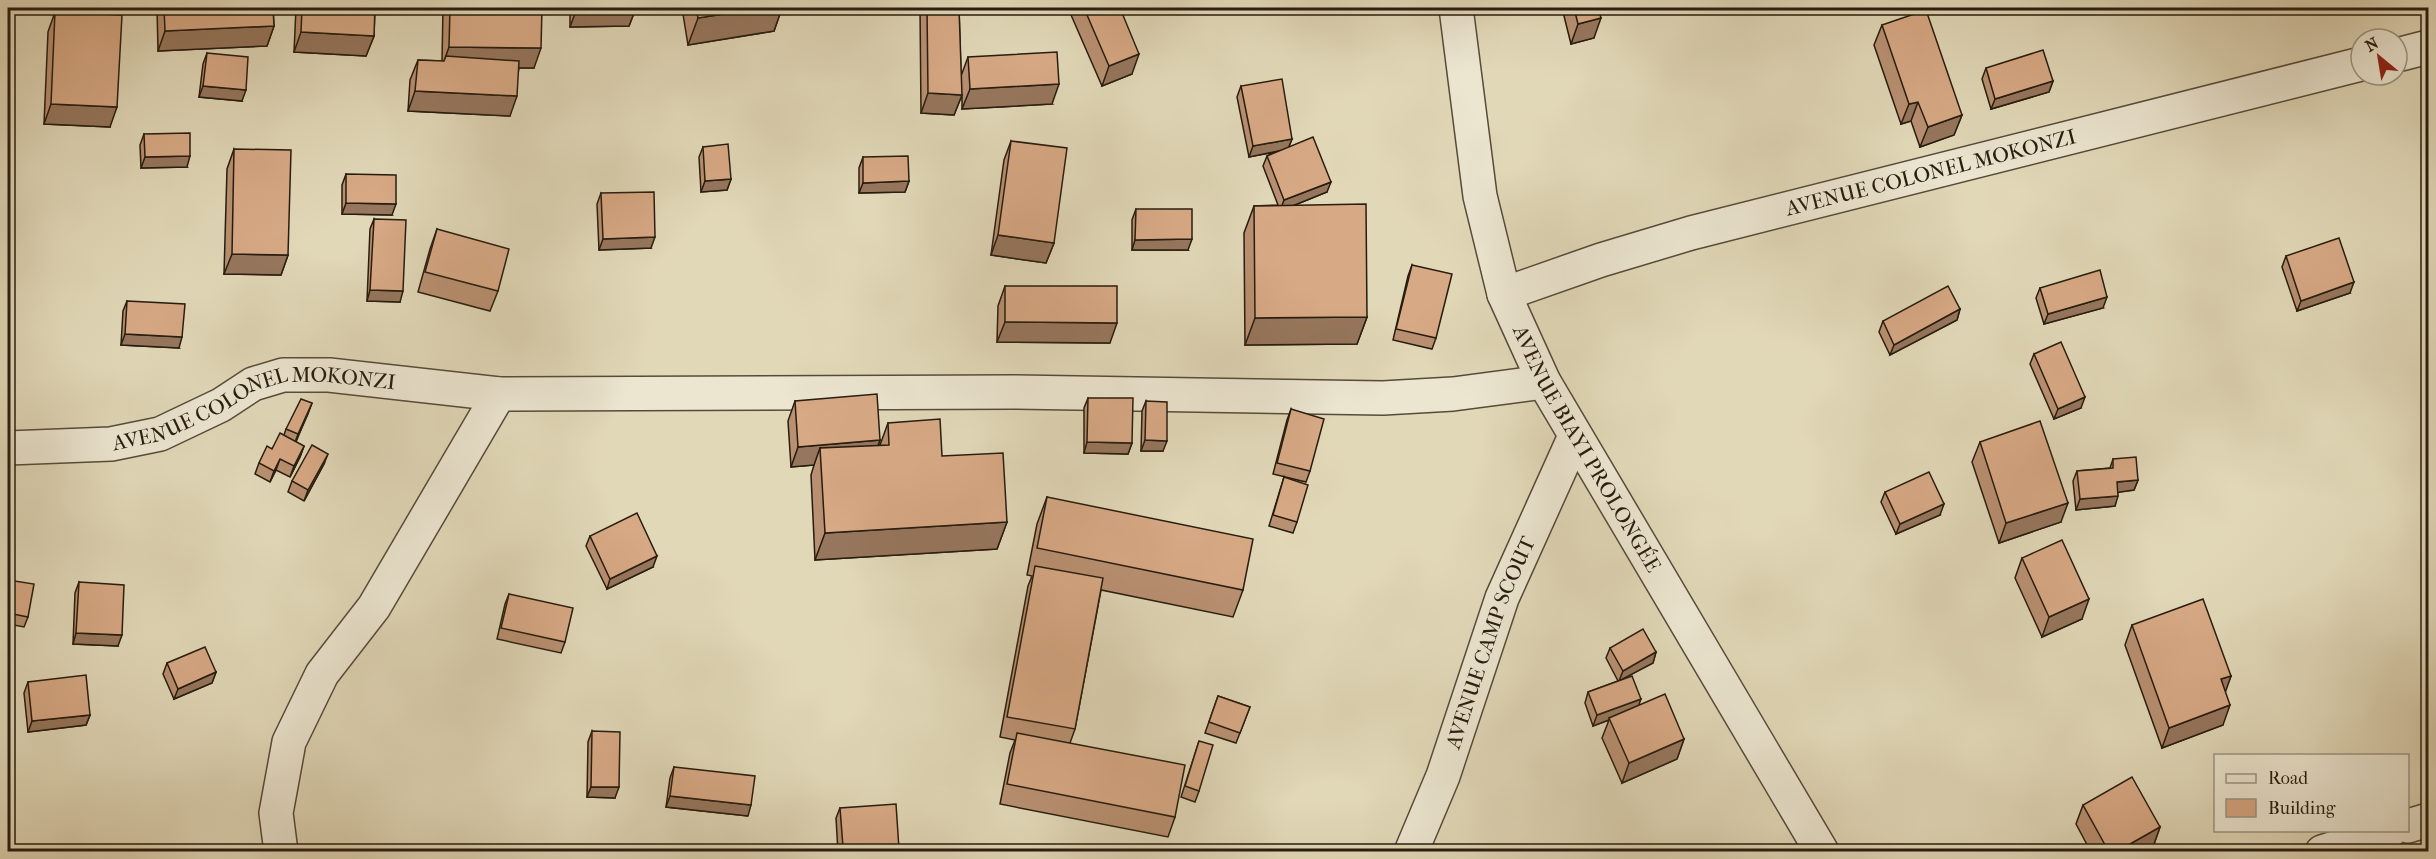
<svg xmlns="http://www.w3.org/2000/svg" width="2436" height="859" font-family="'IM FELL French Canon',serif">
<rect width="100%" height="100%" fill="#e1d8b8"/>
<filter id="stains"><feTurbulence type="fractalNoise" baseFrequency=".00333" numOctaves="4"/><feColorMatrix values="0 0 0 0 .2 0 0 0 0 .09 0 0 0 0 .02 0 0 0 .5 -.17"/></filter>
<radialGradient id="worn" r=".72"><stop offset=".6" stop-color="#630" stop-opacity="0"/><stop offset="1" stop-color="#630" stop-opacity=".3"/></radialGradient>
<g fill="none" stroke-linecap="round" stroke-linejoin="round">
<defs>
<g id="minor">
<path id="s1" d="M1456,8L1480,196L1504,294L1544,382L1822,852"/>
<path d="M2397,55L2428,47"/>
<path id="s2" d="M1504,294L1601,260L1691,233L2361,64"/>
<path id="s3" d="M8,448L111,444L160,434L221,405L253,384L283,375H329L499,394L1015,392L1383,398L1453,394L1544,382"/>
<path d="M2408,826L2428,820"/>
<path d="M281,852L276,813L289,742L322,674L374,607L499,394"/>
<path id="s4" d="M1411,852L1443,776L1502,598L1575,436"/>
<path d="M2322,852L2391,830"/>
</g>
</defs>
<!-- minor casing -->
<use href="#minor" stroke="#564b39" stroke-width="36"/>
<!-- minor -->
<use href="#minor" stroke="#ece6d1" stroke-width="33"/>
</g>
<!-- wall -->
<g fill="#b99172" stroke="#271c0f" stroke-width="1.5">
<path d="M157,8H273L274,26L267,46L158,51Z"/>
<path d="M296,8H375L374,36L366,56L294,52Z"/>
<path d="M443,8H542L534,68H519L510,116L408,111L410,80L418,60L442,61Z"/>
<path d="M570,8H636L629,26L570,27Z"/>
<path d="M682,8H782L774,31L688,45Z"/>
<path d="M920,8H959L961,76L968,57L1052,104L962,109V95L954,115L921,113Z"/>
<path d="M1068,8H1120L1132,74L1102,86Z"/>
<path d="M1562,8H1598L1594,38L1571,44Z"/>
<path d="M55,12L110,127L44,124L48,32Z"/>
<path d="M1882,25L1962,115L1954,135L1920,147L1911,121L1901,124L1874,45Z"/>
<path d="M207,53L242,101L199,97L203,64Z"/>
<path d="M1986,68L2053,81L2049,92L1991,109L1982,79Z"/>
<path d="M1241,86L1292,139L1289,146L1327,192L1295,205L1367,317L1357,344L1245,345L1244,233L1254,206L1278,205L1263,166L1267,156L1276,152L1249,157L1237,97Z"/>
<path d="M144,134L187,167L141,168L140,145Z"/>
<path d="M1011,141L1054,243L1046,263L991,255L1004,160Z"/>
<path d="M703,147L731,179L727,190L701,192L699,157Z"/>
<path d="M234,149L288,255L281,275L224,274L227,169Z"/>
<path d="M863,157L909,181L905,192L859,193V168Z"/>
<path d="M346,174L392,215L342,214V185Z"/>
<path d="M601,193L651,248L599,250L597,204Z"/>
<path d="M1136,209L1188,250H1132V220Z"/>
<path d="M374,219L400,302L367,301L370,229Z"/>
<path d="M437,229L498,291L490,311L418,292L430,249Z"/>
<path d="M2286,256L2350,293L2297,311L2282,267Z"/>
<path d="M1412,265L1436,338L1432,349L1393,340L1408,276Z"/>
<path d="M1005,286L1110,343L997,342L998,306Z"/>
<path d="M2040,288L2103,308L2044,324L2036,298Z"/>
<path d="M127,301L179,348L121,345L123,311Z"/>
<path d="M1960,309L1957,320L1890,355L1879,332L1883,321Z"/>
<path d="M2034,354L2081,408L2054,419L2030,364Z"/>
<path d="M1088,398L1132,443L1128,454L1084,453V408Z"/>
<path d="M795,401L880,440L878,445H880L888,423L942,456L1007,522L997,549L815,560L811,475L814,465L791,467L788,421Z"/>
<path d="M1146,401L1163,451H1141L1142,411Z"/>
<path d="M312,403L296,442L304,446L300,457L290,477L276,470L270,482L255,474L259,463L284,435L286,429Z"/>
<path d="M1291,409L1310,471L1306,482L1273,474L1287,420Z"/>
<path d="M1980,442L2061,522L1999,543L1972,462Z"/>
<path d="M2113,459L2138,480L2134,490L2118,492L2115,506L2076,510L2073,481L2077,471L2110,468Z"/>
<path d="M324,464L304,501L288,492L292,481Z"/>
<path d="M1284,477L1297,522L1293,533L1269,526Z"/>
<path d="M1885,492L1940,515L1896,534L1881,502Z"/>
<path d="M1047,497L1243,590L1233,617L1101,590L1075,729L1070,743L1175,817L1168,837L1000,804L1010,753L1015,740L1000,737L1028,586L1032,576L1027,575L1037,524Z"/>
<path d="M590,536L653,567L607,589L586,546Z"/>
<path d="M2022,558L2082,619L2042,637L2015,578Z"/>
<path d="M8,580L28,617L24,627L8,624Z"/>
<path d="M79,582L118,646L73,644L75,593Z"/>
<path d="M509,594L565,642L561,653L497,639L505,604Z"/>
<path d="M2132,625L2231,676L2225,691L2223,725L2162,748L2125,645Z"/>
<path d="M1610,648L1656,652L1653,663L1622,679L1638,706L1684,739L1677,759L1622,783L1602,738L1609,720L1593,726L1585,703L1588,692L1618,681L1606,658Z"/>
<path d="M167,663L216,672L212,683L174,699L163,674Z"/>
<path d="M28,682L90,715L86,725L28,732L24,693Z"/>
<path d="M1218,696L1250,707L1236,743L1205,733Z"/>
<path d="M592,731L615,798L587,797L588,742Z"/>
<path d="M1199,741V791L1195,802L1181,797Z"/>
<path d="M674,767L748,816L666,807L670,778Z"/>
<path d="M2083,805L2160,827L2153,847L2145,852H2091L2076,824Z"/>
<path d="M840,808L899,849L897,852H838L836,818Z"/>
</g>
<!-- shaded-wall -->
<g fill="#96765d" stroke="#271c0f" stroke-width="1.5">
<path d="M577,8H636L629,26L570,27Z"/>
<path d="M763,8H782L774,31L688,45L698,18Z"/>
<path d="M1601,18L1594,38L1571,44L1578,24Z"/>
<path d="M274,26L267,46L158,51L165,31Z"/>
<path d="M301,32L374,36L366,56L294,52Z"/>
<path d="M449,47L541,48L534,68L442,67Z"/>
<path d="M1139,54L1132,74L1102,86L1109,66Z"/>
<path d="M2053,81L2049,92L1991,109L1995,99Z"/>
<path d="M1059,84L1052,104L962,109L970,89Z"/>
<path d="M203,86L246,90L242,101L199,97Z"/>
<path d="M415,91L517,96L510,116L408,111Z"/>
<path d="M928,93L962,95L954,115L921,113Z"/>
<path d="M1918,102L1911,121L1901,124L1909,104Z"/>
<path d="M51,104L117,107L110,127L44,124Z"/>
<path d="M1962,115L1954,135L1920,147L1928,127Z"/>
<path d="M1292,139L1288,149L1249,157L1253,146Z"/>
<path d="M190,156L187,167L141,168L145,157Z"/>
<path d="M731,179L727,190L701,192L705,181Z"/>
<path d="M909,181L905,192L859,193L863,183Z"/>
<path d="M1331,182L1327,192L1280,211L1284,200Z"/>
<path d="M346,203L396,204L392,215L342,214Z"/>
<path d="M998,235L1054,243L1046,263L991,255Z"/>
<path d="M655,237L651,248L599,250L603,239Z"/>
<path d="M1192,239L1188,250H1132L1135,240Z"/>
<path d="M232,254L288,255L281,275L224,274Z"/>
<path d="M2354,282L2350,293L2297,311L2301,301Z"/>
<path d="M370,290L403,291L400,302L367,301Z"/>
<path d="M2107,297L2103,308L2044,324L2048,314Z"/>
<path d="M1960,309L1957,320L1890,355L1894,345Z"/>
<path d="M1367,317L1357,344L1245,345L1255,318Z"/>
<path d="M1005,322L1117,323L1110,343L997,342Z"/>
<path d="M125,334L182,337L179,348L121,345Z"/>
<path d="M2085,397L2081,408L2054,419L2058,409Z"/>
<path d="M312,403L308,414L294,445L298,434Z"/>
<path d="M880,440L873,460L820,448L814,465L791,467L798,447Z"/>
<path d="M1145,440L1167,441L1163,451H1141Z"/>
<path d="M1087,442L1132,443L1128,454L1084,453Z"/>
<path d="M304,446L300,457L290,477L294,466Z"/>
<path d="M328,454L324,464L304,501L308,490Z"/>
<path d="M280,459L276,470L270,482L274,471Z"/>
<path d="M2138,480L2134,490L2113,493L2117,482Z"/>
<path d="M2118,496L2115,506L2076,510L2080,499Z"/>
<path d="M2068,503L2061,522L1999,543L2006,523Z"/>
<path d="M1944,504L1940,515L1896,534L1900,524Z"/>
<path d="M1007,522L997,549L815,560L825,533Z"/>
<path d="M657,556L653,567L607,589L610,579Z"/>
<path d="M2089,599L2082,619L2042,637L2049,617Z"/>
<path d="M76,633L122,635L118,646L73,644Z"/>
<path d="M1656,652L1653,663L1619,681L1623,671Z"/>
<path d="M216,672L212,683L174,699L178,689Z"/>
<path d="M2231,676L2224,696L2221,679Z"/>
<path d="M1641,699L1637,710L1609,718V720L1593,726L1597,715Z"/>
<path d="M2230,705L2223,725L2162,748L2169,728Z"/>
<path d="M90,715L86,725L28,732L32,721Z"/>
<path d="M1684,739L1677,759L1622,783L1629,763Z"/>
<path d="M591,787H619L615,798L587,797Z"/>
<path d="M670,796L751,805L748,816L666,807Z"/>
<path d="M2160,827L2153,847L2145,852H2116Z"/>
<path d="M864,845L862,852H841L843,847Z"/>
<path d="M899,849L897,852H879L880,850Z"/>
</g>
<!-- building -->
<g fill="#d7a985" stroke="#271c0f" stroke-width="1.5">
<path d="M164,8H273L274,26L165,31Z"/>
<path d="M302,8H375L374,36L301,32Z"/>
<path d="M450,8H542L541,48L449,47Z"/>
<path d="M696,8H763L698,18Z"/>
<path d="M927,8H959L962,95L928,93Z"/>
<path d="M1084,8H1120L1139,54L1109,66Z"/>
<path d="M1574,8H1598L1601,18L1578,24Z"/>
<path d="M1926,10L1962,115L1928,127L1918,102L1909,104L1882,25Z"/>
<path d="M55,12L122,15L117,107L51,104Z"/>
<path d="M2043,50L2053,81L1995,99L1986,68Z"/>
<path d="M1057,52L1059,84L970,89L968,57Z"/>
<path d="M207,53L248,57L246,90L203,86Z"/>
<path d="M446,56L519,61L517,96L415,91L418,60L444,61Z"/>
<path d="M1282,79L1292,139L1253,146L1241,86Z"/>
<path d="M190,133V156L145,157L144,134Z"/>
<path d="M1313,137L1331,182L1284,200L1267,156Z"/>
<path d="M1011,141L1067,148L1054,243L998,235Z"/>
<path d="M728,144L731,179L705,181L703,147Z"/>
<path d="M234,149L291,150L288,255L232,254Z"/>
<path d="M908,156L909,181L863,183V157Z"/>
<path d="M346,174L396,175V204L346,203Z"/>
<path d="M654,192L655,237L603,239L601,193Z"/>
<path d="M1366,204L1367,317L1255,318L1254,206Z"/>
<path d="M1136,209H1192V239L1135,240Z"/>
<path d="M374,219L406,220L403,291L370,290Z"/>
<path d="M437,229L509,249L498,291L425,272Z"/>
<path d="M2339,238L2354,282L2301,301L2286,256Z"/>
<path d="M1412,265L1452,274L1436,338L1396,329Z"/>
<path d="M2100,270L2107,297L2048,314L2040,288Z"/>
<path d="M1005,286H1117V323L1005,322Z"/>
<path d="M1948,286L1960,309L1894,345L1883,321Z"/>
<path d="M127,301L185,304L182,337L125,334Z"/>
<path d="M2061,342L2085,397L2058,409L2034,354Z"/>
<path d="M877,394L880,440L798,447L795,401Z"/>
<path d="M1088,398H1133L1132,443L1087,442Z"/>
<path d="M301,399L312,403L298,434L286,429Z"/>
<path d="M1146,401L1167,402V441L1145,440Z"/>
<path d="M1291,409L1324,419L1310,471L1277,463Z"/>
<path d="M940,419L942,456L1003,453L1007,522L825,533L820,448L889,445L888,423Z"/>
<path d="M2040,421L2068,503L2006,523L1980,442Z"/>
<path d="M280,433L304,446L294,466L280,459L274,471L259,463L267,446L272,449Z"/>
<path d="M312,445L328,454L308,490L292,481Z"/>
<path d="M2136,457L2138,480L2117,482L2118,496L2080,499L2077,471L2113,468V459Z"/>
<path d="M1929,472L1944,504L1900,524L1885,492Z"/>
<path d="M1284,477L1308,485L1297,522L1273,515Z"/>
<path d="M1047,497L1253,539L1243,590L1037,548Z"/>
<path d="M637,513L657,556L610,579L590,536Z"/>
<path d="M2062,540L2089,599L2049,617L2022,558Z"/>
<path d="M1035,566L1103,578L1075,729L1007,717Z"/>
<path d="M8,580L34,584L28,617L8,613Z"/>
<path d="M79,582L124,585L122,635L76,633Z"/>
<path d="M509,594L573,608L565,642L501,628Z"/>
<path d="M2203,599L2231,676L2221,679L2230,705L2169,728L2132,625Z"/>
<path d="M1643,629L1656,652L1623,671L1610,648Z"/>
<path d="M205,647L216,672L178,689L167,663Z"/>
<path d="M86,675L90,715L32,721L28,682Z"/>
<path d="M1632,676L1641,699L1597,715L1588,692Z"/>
<path d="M1665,694L1684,739L1629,763L1609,718Z"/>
<path d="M1218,696L1250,707L1240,733L1209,722Z"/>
<path d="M592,731L620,732L619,787H591Z"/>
<path d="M1017,733L1185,765L1175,817L1007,784Z"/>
<path d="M1199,741L1213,745L1199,791L1185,786Z"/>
<path d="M674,767L755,776L751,805L670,796Z"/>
<path d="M2132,777L2160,827L2116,852H2109L2083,805Z"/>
<path d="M896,804L899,849L880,850V852H864V845L843,847L840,808Z"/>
<path d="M740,846L765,852H738Z"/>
</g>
<g text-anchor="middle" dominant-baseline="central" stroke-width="5" stroke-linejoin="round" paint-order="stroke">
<!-- street labels -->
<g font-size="21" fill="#271c0f" stroke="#ece6d1">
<text stroke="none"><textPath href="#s2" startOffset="444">AVENUE COLONEL MOKONZI</textPath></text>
<text stroke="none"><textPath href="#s3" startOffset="254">AVENUE COLONEL MOKONZI</textPath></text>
<text stroke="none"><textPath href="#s1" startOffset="466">AVENUE BIAYI PROLONGÉE</textPath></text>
<text stroke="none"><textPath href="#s4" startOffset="224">AVENUE CAMP SCOUT</textPath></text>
</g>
</g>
<!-- margin -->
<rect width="2436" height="859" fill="none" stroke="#e1d8b8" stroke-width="30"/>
<rect x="9" y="9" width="2418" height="841" fill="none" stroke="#271c0f" stroke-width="3"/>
<rect x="15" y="15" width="2406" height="829" fill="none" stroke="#271c0f" stroke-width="1.5"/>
<!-- legend -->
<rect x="2214" y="754" width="195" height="78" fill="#ece6d1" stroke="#9d9583" stroke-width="1.5"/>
<rect x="2226" y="774" width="30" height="9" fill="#ece6d1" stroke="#9d9583" stroke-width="1.5"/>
<text x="2268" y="784" font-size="18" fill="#271c0f">Road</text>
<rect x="2226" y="799" width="30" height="18" fill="#d7a985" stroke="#9d9583" stroke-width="1.5"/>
<text x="2268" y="814" font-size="18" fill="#271c0f">Building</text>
<!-- north arrow -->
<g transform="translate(2379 57) rotate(330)"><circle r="28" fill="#ece6d1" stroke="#9d9583" stroke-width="1.5"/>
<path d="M0-4.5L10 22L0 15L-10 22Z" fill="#8f2418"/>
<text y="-9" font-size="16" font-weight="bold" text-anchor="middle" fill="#271c0f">N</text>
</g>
<rect width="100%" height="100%" filter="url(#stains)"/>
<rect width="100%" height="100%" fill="url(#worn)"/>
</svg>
